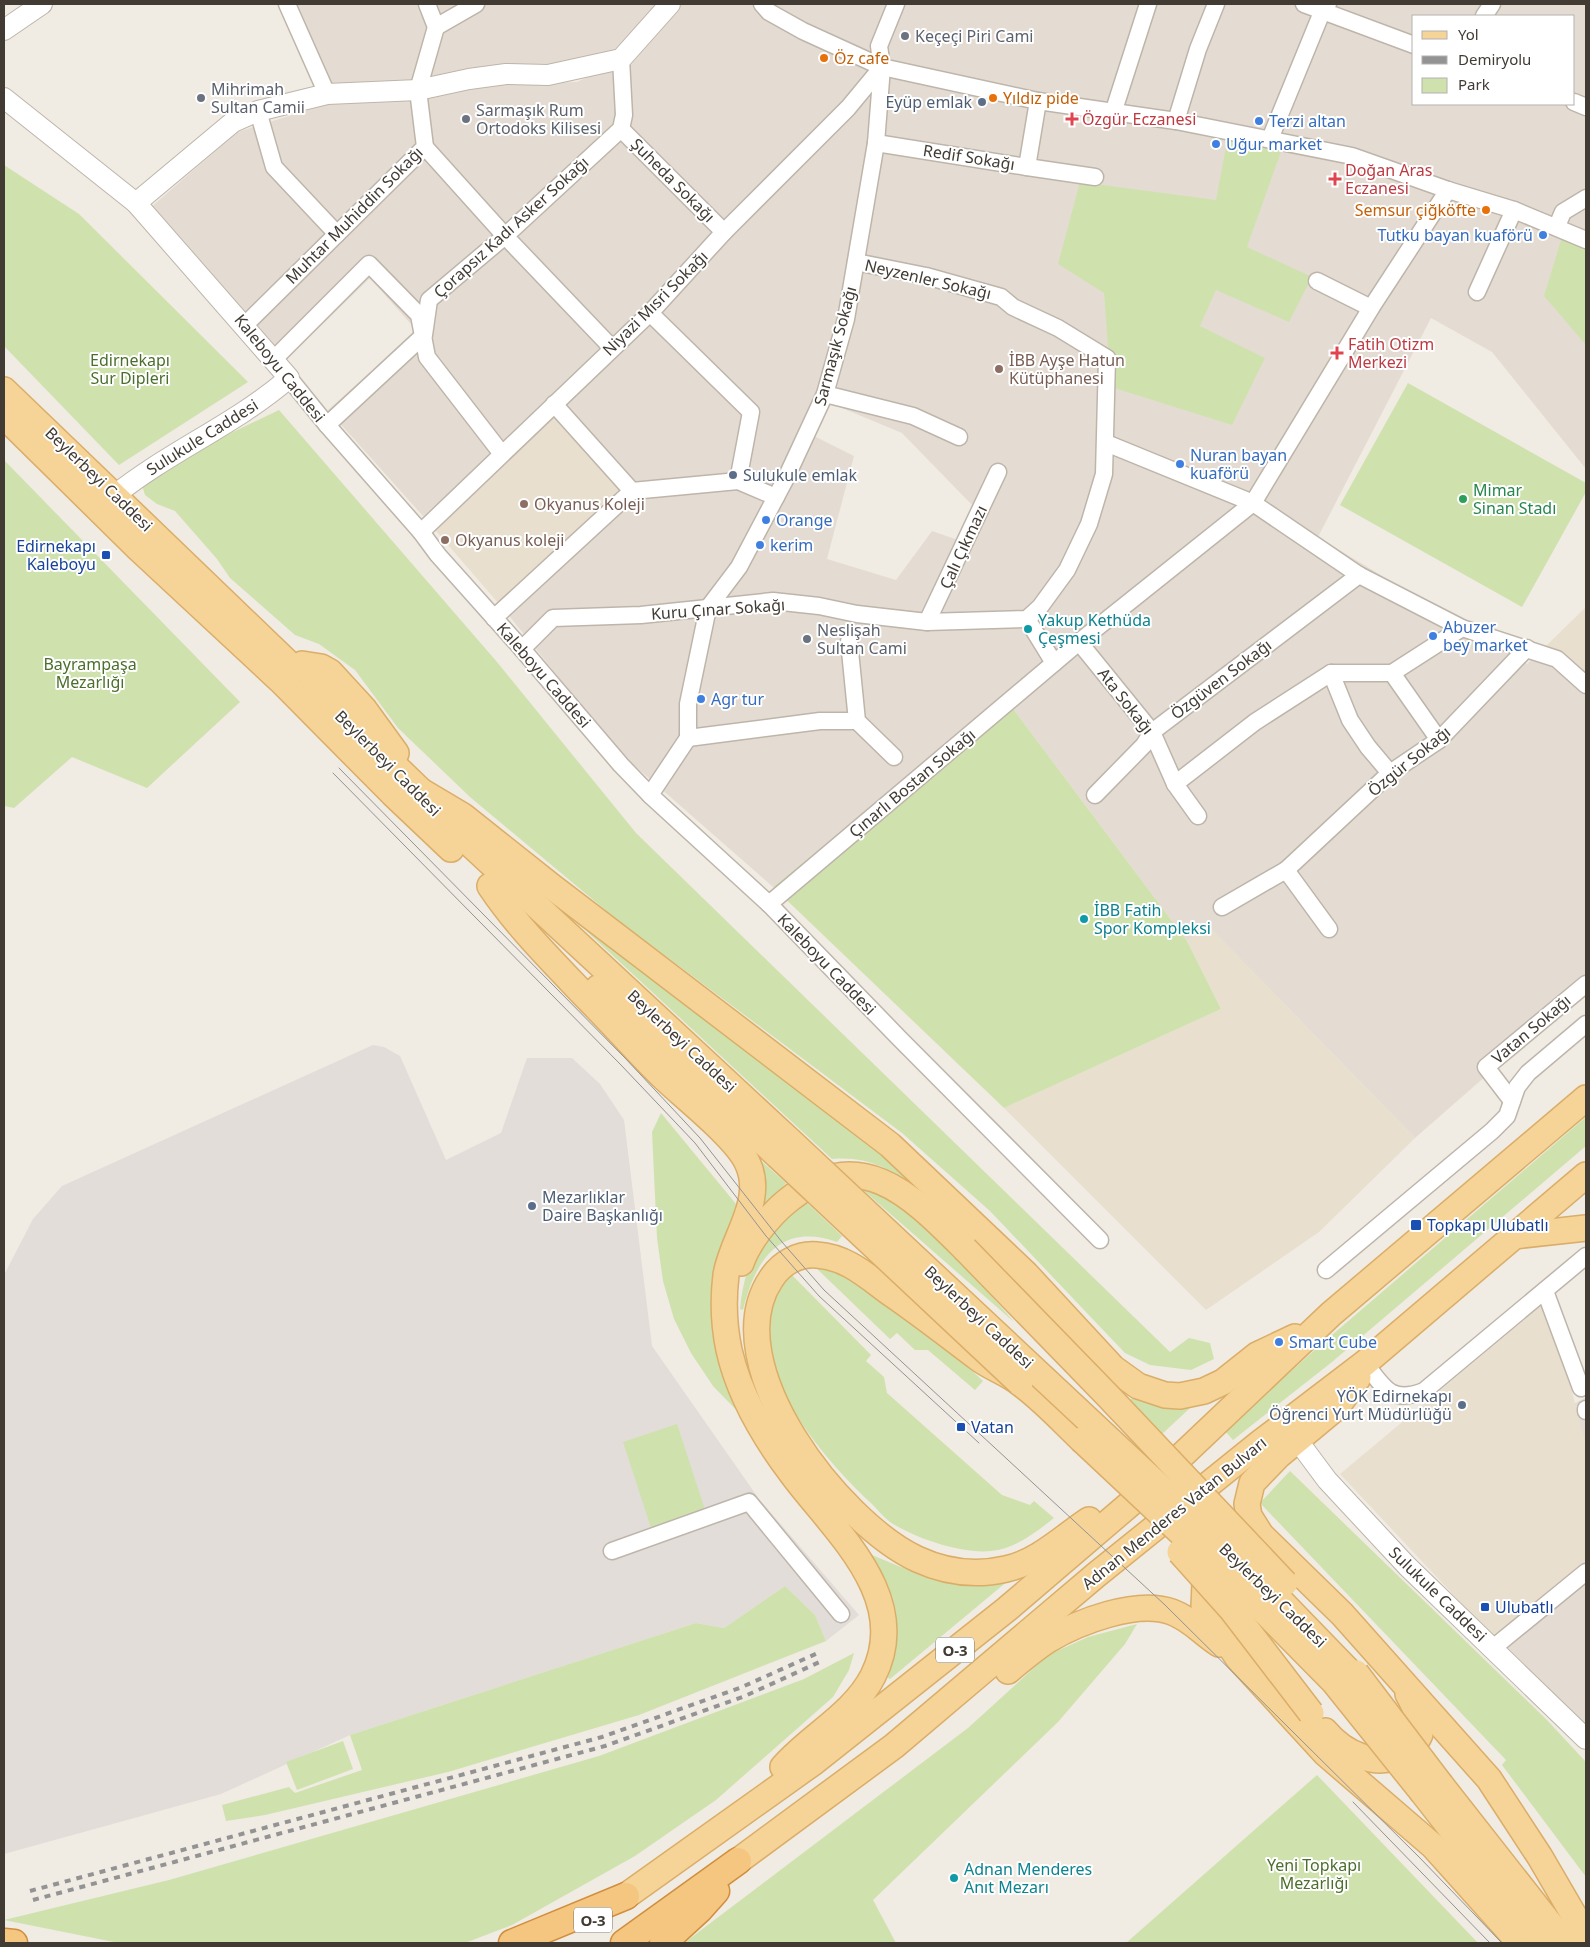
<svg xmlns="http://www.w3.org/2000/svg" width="1590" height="1947" font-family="'Noto Sans',sans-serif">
<rect width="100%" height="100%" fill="#f0ebe3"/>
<!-- residential -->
<g fill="#e4dcd2" fill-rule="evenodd">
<path d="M296,4H658L619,54L428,83L329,86L293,6Z"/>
<path d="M673,4H1586V469L1492,352L1431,318L1318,537L1527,664L1546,646L1586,678V988L1415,1138L1208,926L1187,941L1005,698L773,887L619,752L506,612L550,403L423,516L328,410L417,331L370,278L287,359L150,208L237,132L325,105L478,85L577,82L629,58ZM1414,16H1574V104H1414ZM818,398L902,433L974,507L958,540L932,531L896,580L827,559L854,456L814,436Z"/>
<path d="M1586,1397V1447L1574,1404Z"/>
<path d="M1586,1566V1730L1493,1637Z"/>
</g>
<!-- industrial -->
<path fill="#e2ddd8" d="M373,1045L384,1047L400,1056L446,1160L501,1133L527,1058H572L600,1084L624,1120L652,1346L759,1499L859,1615L826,1641L815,1615L785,1586L724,1628L696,1623L350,1735L221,1794L4,1854V1275L33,1219L62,1186Z"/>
<!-- education -->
<g fill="#e8dfce">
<path d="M551,403L622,492L506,612L423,516Z"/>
<path d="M1586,607V678L1546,646Z"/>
<path d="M1208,926L1415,1138L1319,1232L1206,1310L1004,1108L1221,1009L1187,941Z"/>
<path d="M1542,1305L1558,1337L1586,1447V1566L1493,1637L1340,1474Z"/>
</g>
<!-- green -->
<g fill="#cfe2ae">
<path d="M1227,141L1282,149L1247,247L1312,277L1289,322L1216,290L1200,326L1265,358L1232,425L1111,387L1104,293L1058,264L1080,182L1216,200Z"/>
<path d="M4,165L79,214L248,382L119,465L4,346Z"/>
<path d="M1562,237L1586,248V345L1544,296Z"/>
<path d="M1408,383L1586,483V492L1522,607L1340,505Z"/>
<path d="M279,410L497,662L636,833L1170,1352L1189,1338L1210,1343L1214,1359L1191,1370L1150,1365L1125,1353L990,1211L902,1133L615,918L470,797L398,728L355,670L319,644L295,635L230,578L217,559L175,511L157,504L145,495L142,485L148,473Z"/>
<path d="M4,460L240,702L147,788L72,757L14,808L4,806Z"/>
<path d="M1005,698L1187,941L1221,1009L1004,1108L773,887Z"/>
<path d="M568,911L919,1185L916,1188C890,1168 866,1156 832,1159L567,913Z"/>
<path d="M661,1113L736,1204L726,1238L750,1424L713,1386L691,1353L674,1319L663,1281L657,1238L652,1132Z"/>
<path d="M1586,1117V1146L1332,1362L1233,1440L1225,1431L1318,1347Z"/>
<path d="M756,1156L786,1183L763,1212V1201Z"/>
<path d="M854,1182L895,1195L958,1257L1014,1322Z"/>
<path d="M806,1202L842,1236L837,1242C780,1222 755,1260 743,1310L740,1309C743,1273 755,1242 784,1219C792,1213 799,1209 806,1202Z"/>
<path d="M812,1264L829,1265L938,1339L983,1381L975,1390L928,1350H915L897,1333L890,1339Z"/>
<path d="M790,1273L871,1355L866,1361L884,1377L887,1393L1002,1495L1030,1505L1034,1501L1054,1518C1036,1532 1015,1549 991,1551C962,1554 918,1539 893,1524C885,1519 878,1510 871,1503C832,1467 775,1401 769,1346C767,1329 769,1310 769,1292Z"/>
<path d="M1135,1395L1190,1404L1191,1407L1161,1435L1129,1401Z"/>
<path d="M677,1424L707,1516L653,1534L623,1442Z"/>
<path d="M1290,1471L1546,1719L1586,1762V1877L1502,1765L1506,1760L1260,1503Z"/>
<path d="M867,1553L925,1577L942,1582L976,1585L979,1582L1009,1580L890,1679L886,1676L893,1651Z"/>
<path d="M785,1586L815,1615L826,1641L639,1715L448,1772L265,1815L226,1821L222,1805L289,1787L295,1793L362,1770L350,1735L696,1623L724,1628Z"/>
<path d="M1137,1624L1125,1644L1058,1722L873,1900L896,1943H684L968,1728L1048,1655L1088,1637Z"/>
<path d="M854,1653L849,1670L833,1697L716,1800L635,1856L512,1925L465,1943H119L4,1920L169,1880L599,1756L804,1679Z"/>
<path d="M343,1741L353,1769L297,1790L286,1762Z"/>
<path d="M1317,1775L1478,1943H1126Z"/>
</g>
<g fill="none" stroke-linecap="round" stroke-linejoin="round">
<defs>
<g id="minor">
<path d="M287,4L327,94"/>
<path d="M762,4L769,12L803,31L882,67L1038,101L1176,121L1352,156L1448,190L1514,210L1586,240"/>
<path d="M1304,4L1414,45"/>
<path d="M1484,16L1492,4"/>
<path d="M436,27L476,4"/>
<path d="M1574,102L1586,107"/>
<path d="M258,111L274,167L337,234"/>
<path d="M1113,113L1148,4"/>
<path d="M1176,121L1198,49L1216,4"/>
<path d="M621,129L724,232"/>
<path d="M1270,139L1322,12L1328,4"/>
<path d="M876,143L1027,167L1038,101"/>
<path d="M425,147L505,236L612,348"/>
<path d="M1027,167L1095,177"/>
<path d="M1557,226L1563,212L1586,198"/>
<path d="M1317,281L1371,308"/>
<path d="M1477,292L1514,210"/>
<path d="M650,313L751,412L738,481"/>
<path d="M245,325L425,147L418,90L436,27L427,4"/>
<path d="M274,359L369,264L419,315L427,357L502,454"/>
<path d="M289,378L327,425L421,532L438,555L522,649L621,765L650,795L769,904L900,1039L1100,1240"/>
<path d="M825,394L913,416L959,437"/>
<path d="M554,404L632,491"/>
<path d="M327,425L424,335L429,300L505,236L621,129L624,115L621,59"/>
<path d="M1106,443L1253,503L1359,575L1462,628L1557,659L1586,685"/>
<path d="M632,491L738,481L776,497"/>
<path d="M421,532L650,313L724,232L848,108L882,67"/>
<path d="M494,618L632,491"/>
<path d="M1027,619L1054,663"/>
<path d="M927,622L998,472"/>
<path d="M849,641L857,721L894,757"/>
<path d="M1079,642L1152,732L1175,784L1198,816"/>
<path d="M522,649L553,618L641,615L773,601L819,606L857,614L927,622L1027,619L1040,607L1067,570L1089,524L1104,474L1107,358L1058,328L1013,307L1001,297L926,276L856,262"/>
<path d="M1331,673L1350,720L1368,747L1390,773"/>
<path d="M1392,673L1439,740"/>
<path d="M688,738L820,721H857"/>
<path d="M1175,784L1255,722L1331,673H1392L1462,628"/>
<path d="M650,795L688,738V704L708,608L739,567L786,478L825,394L846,319L876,143L882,67L879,46L896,4"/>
<path d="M1095,795L1144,745L1152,732L1359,575"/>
<path d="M1286,870L1390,773L1439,740L1527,648"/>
<path d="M769,904L1079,642L1253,503L1371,308L1448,190"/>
<path d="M1222,907L1286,870L1329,929"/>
<path d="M1512,1101L1486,1067L1586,984"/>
<path d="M1326,1270L1492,1131L1507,1116L1517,1087L1528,1073L1586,1024"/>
<path d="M1545,1291L1581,1388"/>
<path d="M1365,1363C1384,1388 1391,1404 1424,1391L1586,1256"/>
<path d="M1586,1409V1411"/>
<path d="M612,1551L749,1502L841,1614"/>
<path d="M1493,1648L1586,1572"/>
</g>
<g id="tertiary">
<path d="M4,30L42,4"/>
<path d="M4,98L136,203L289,378C236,424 170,451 115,495"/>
<path d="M136,203L233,122L258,111L327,94L418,90L469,79L506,74L548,75L621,59L670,4"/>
<path d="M1298,1441L1327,1480L1407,1566L1586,1739"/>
</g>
<g id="primary">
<path d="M4,390L421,791L440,816L789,1140"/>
<path d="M4,416L138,548L281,681L393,794L451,849"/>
<path d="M286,676L302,664L321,667L330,672L364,709L396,753"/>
<path d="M421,791L463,816L551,886L890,1145L1026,1274L1113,1368L1138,1386L1165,1395L1180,1396L1204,1391L1223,1382L1257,1355L1295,1337"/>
<path d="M490,886C518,928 554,963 589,1000C614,1025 638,1053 663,1077C685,1098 735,1137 747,1162C766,1200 732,1238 726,1275C723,1299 724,1326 729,1350C739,1395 764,1437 792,1474C834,1531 913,1597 873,1676C853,1715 811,1735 783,1767"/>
<path d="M598,988L778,1156"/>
<path d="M1513,1236L1586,1228"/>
<path d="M741,1263C748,1242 769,1216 786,1202C859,1141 911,1195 965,1249"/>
<path d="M1358,1378L1337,1407L1278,1456L1252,1483L1247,1504L1249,1516L1261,1535L1342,1614L1489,1779L1540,1857L1586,1936"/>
<path d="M1082,1440C1062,1421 1043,1400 1021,1384C1008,1373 991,1368 978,1358C950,1337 922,1315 893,1295C869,1278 848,1257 817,1255C799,1253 781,1263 771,1279C714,1364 840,1523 917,1559C945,1572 976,1576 1006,1569C1038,1562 1062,1538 1089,1520"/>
<path d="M1212,1565L1205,1583L1204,1607L1238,1658L1326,1754L1433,1846L1520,1943"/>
<path d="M1008,1671C1021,1660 1034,1649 1048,1640C1078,1622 1137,1599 1172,1612C1191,1619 1202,1633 1219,1644"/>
<path d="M1325,1731C1344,1754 1378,1770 1406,1752C1411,1748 1418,1740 1420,1734C1423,1721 1414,1705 1408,1694"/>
<path d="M1441,1785L1565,1943"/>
<path d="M1423,1793L1540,1943"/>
<path d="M738,1861L894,1746L1096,1575L1260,1443L1365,1363L1586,1175"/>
<path d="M626,1896L814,1762L1007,1609L1138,1497L1331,1314L1586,1098"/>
</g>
<g id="trunk">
<path d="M4,1942L14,1943"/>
<path d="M512,1943L626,1896"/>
<path d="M624,1943L738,1861"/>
<path d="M663,1943L699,1910L716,1891"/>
</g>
</defs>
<!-- minor casing -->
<use href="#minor" stroke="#beb5aa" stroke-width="19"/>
<!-- tertiary casing -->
<use href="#tertiary" stroke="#beb5aa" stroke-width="22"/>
<!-- primary casing -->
<use href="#primary" stroke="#daae68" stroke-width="28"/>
<!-- trunk casing -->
<use href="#trunk" stroke="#d18e3d" stroke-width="29"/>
<!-- minor -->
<use href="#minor" stroke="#fff" stroke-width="16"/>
<!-- tertiary -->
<use href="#tertiary" stroke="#fff" stroke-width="20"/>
<!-- primary -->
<use href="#primary" stroke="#f6d396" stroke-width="25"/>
<!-- trunk -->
<use href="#trunk" stroke="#f4c680" stroke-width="26"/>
<!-- tram -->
<g stroke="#939393" stroke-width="1">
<path d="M339,768L625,1058L700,1138L782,1242L824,1290L1165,1605L1419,1857L1502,1943"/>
<path d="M333,773L621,1065L695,1143L766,1236L819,1296L979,1443"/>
<path d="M1353,1802L1490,1943"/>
</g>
<!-- rail -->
<g stroke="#939393" stroke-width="4" stroke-dasharray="6 6" stroke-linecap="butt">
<path d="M30,1891L602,1737L742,1687L820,1652"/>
<path d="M33,1900L605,1746L745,1696L824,1660"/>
</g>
<defs>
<g id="primary-bridge">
<path d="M789,1140L1269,1589L1365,1688"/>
<path d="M778,1156L1020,1383"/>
<path d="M965,1249L1108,1396L1285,1583"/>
<path d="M1082,1440L1258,1605L1334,1682L1423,1793"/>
<path d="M1180,1552L1232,1610L1311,1713"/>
<path d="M1356,1673L1441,1785"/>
</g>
</defs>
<!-- primary-bridge casing -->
<use href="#primary-bridge" stroke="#daae68" stroke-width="28" stroke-linecap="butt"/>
<!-- primary-bridge -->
<use href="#primary-bridge" stroke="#f6d396" stroke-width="25"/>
</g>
<!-- markers -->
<g fill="#6b7280" stroke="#fff" stroke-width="2">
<circle cx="905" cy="36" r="5"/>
<circle cx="201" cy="98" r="5"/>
<circle cx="466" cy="119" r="5"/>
<circle cx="807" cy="639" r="5"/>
</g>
<g fill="#e8710a" stroke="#fff" stroke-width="2">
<circle cx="824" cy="58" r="5"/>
<circle cx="993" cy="98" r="5"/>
<circle cx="1486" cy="210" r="5"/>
</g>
<g fill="#5c6f8a" stroke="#fff" stroke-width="2">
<circle cx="982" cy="102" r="5"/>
<circle cx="733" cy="475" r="5"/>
<circle cx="532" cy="1206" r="5"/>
<circle cx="1462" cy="1405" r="5"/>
</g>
<g fill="#e0444e" stroke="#fff" stroke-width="2">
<path d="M1069.5 111.5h5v5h5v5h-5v5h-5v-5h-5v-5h5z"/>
<path d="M1332.5 171.5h5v5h5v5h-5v5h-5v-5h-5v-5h5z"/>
<path d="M1334.5 345.5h5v5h5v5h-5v5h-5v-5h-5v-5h5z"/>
</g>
<g fill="#3f7fe0" stroke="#fff" stroke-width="2">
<circle cx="1259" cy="121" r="5"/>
<circle cx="1216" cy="144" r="5"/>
<circle cx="1543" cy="235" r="5"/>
<circle cx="1180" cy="464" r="5"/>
<circle cx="766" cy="520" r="5"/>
<circle cx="760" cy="545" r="5"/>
<circle cx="1433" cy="636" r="5"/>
<circle cx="701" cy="699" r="5"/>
<circle cx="1279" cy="1342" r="5"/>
</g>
<g fill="#8d6e63" stroke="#fff" stroke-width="2">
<circle cx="999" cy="369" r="5"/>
<circle cx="524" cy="504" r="5"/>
<circle cx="445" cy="540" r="5"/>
</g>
<circle fill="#2e9e5b" stroke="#fff" stroke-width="2" cx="1463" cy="499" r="5"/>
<g fill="#1a4fb4" stroke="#fff" stroke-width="2">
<rect x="101" y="550" width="10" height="10" rx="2.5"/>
<rect x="1410" y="1219" width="12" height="12" rx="2.5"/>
<rect x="956" y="1422" width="10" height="10" rx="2.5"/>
<rect x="1480" y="1602" width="10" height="10" rx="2.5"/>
</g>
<g fill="#0f9aa8" stroke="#fff" stroke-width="2">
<circle cx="1028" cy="629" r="5"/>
<circle cx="1084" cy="919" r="5"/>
<circle cx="954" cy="1878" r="5"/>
</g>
<g text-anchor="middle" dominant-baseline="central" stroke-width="4" stroke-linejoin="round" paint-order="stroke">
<!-- shield labels -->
<g fill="#fff" stroke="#7a7671" stroke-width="1">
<rect x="936" y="1637.5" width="38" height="25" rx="4"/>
<rect x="574" y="1907.5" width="38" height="25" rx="4"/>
</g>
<g font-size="15" font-weight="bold" fill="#413b34">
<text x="955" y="1650">O-3</text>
<text x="593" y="1920">O-3</text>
</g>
<!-- worship labels -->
<g font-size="16" fill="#5b616d" stroke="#fff" text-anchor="start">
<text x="915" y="36">Keçeçi Piri Cami</text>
<text x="211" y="89">Mihrimah<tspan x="211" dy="18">Sultan Camii</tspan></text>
<text x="476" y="110">Sarmaşık Rum<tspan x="476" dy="18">Ortodoks Kilisesi</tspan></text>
<text x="817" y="630">Neslişah<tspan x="817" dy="18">Sultan Cami</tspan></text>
</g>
<!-- food labels -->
<g font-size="16" fill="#c56008" stroke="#fff" text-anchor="start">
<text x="834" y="58">Öz cafe</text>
<text x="1003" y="98">Yıldız pide</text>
<text x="1476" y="210" text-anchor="end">Semsur çiğköfte</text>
</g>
<!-- service labels -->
<g font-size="16" fill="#4e5e75" stroke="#fff" text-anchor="end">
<text x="972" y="102">Eyüp emlak</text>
<text x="743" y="475" text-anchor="start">Sulukule emlak</text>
<text x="542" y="1197" text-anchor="start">Mezarlıklar<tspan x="542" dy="18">Daire Başkanlığı</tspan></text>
<text x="1452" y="1396">YÖK Edirnekapı<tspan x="1452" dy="18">Öğrenci Yurt Müdürlüğü</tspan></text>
</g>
<!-- health labels -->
<g font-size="16" fill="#be3a42" stroke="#fff" text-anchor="start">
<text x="1082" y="119">Özgür Eczanesi</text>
<text x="1345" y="170">Doğan Aras<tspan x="1345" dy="18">Eczanesi</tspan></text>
<text x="1348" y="344">Fatih Otizm<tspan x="1348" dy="18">Merkezi</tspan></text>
</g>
<!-- shop labels -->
<g font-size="16" fill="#366cbe" stroke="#fff" text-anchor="start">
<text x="1269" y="121">Terzi altan</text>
<text x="1226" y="144">Uğur market</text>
<text x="1533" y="235" text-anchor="end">Tutku bayan kuaförü</text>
<text x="1190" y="455">Nuran bayan<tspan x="1190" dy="18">kuaförü</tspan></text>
<text x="776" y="520">Orange</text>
<text x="770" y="545">kerim</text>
<text x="1443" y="627">Abuzer<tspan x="1443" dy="18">bey market</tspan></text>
<text x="711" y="699">Agr tur</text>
<text x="1289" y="1342">Smart Cube</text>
</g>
<!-- street labels -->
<g font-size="16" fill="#413b34" stroke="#fff">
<text transform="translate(969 157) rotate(9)">Redif Sokağı</text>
<text transform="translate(673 180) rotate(45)">Şuheda Sokağı</text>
<text transform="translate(354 215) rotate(-45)">Muhtar Muhiddin Sokağı</text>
<text transform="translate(511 227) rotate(-42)">Çorapsız Kadı Asker Sokağı</text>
<text transform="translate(928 279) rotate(13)">Neyzenler Sokağı</text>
<text transform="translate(655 303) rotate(-45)">Niyazi Mısri Sokağı</text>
<text transform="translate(835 346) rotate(-75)">Sarmaşık Sokağı</text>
<text transform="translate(280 368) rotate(51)">Kaleboyu Caddesi</text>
<text transform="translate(202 437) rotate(-32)">Sulukule Caddesi</text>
<text transform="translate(99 479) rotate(44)">Beylerbeyi Caddesi</text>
<text transform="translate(963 547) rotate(-65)">Çalı Çıkmazı</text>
<text transform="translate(718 609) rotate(-4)">Kuru Çınar Sokağı</text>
<text transform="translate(544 675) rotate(49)">Kaleboyu Caddesi</text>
<text transform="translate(1221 679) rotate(-37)">Özgüven Sokağı</text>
<text transform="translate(1126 701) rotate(52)">Ata Sokağı</text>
<text transform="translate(1409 761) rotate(-39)">Özgür Sokağı</text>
<text transform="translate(388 763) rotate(45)">Beylerbeyi Caddesi</text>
<text transform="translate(912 783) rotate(-40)">Çınarlı Bostan Sokağı</text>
<text transform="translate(827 964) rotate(46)">Kaleboyu Caddesi</text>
<text transform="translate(1531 1029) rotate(-40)">Vatan Sokağı</text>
<text transform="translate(682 1041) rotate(43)">Beylerbeyi Caddesi</text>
<text transform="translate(979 1317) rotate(43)">Beylerbeyi Caddesi</text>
<text transform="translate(1174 1513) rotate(-39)">Adnan Menderes Vatan Bulvarı</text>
<text transform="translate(1438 1594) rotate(44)">Sulukule Caddesi</text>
<text transform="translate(1273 1595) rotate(44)">Beylerbeyi Caddesi</text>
</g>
<!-- park labels -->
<g font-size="16" fill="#4b6e2c" stroke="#fff">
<text x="130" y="360">Edirnekapı<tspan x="130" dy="18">Sur Dipleri</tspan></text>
<text x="90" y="664">Bayrampaşa<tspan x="90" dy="18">Mezarlığı</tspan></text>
<text x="1314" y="1865">Yeni Topkapı<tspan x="1314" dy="18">Mezarlığı</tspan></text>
</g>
<!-- education labels -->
<g font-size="16" fill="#785e54" stroke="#fff" text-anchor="start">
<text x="1009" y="360">İBB Ayşe Hatun<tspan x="1009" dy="18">Kütüphanesi</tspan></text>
<text x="534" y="504">Okyanus Koleji</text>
<text x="455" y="540">Okyanus koleji</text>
</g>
<!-- leisure labels -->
<g font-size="16" fill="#27864d" stroke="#fff" text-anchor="start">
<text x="1473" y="490">Mimar<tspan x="1473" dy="18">Sinan Stadı</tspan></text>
</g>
<!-- transit labels -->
<g font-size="16" fill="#164399" stroke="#fff" text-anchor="start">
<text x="96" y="546" text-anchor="end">Edirnekapı<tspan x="96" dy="18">Kaleboyu</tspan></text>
<text x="1427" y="1225">Topkapı Ulubatlı</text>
<text x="971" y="1427">Vatan</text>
<text x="1495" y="1607">Ulubatlı</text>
</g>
<!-- culture labels -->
<g font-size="16" fill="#0d838f" stroke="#fff" text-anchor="start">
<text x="1038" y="620">Yakup Kethüda<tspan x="1038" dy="18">Çeşmesi</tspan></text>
<text x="1094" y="910">İBB Fatih<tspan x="1094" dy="18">Spor Kompleksi</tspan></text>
<text x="964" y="1869">Adnan Menderes<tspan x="964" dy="18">Anıt Mezarı</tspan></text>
</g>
</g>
<!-- border -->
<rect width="1590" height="1947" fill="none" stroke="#413b34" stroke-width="10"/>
<!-- legend -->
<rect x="1412" y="15" width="162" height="90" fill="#ffffff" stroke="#b3b1ae"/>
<rect x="1422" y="31" width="25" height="8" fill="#f6d396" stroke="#b3b1ae"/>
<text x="1458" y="40" font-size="15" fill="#413b34">Yol</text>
<rect x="1422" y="56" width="25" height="8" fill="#939393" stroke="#b3b1ae"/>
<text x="1458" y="65" font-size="15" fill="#413b34">Demiryolu</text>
<rect x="1422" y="78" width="25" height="15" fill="#cfe2ae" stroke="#b3b1ae"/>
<text x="1458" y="90" font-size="15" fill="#413b34">Park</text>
</svg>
